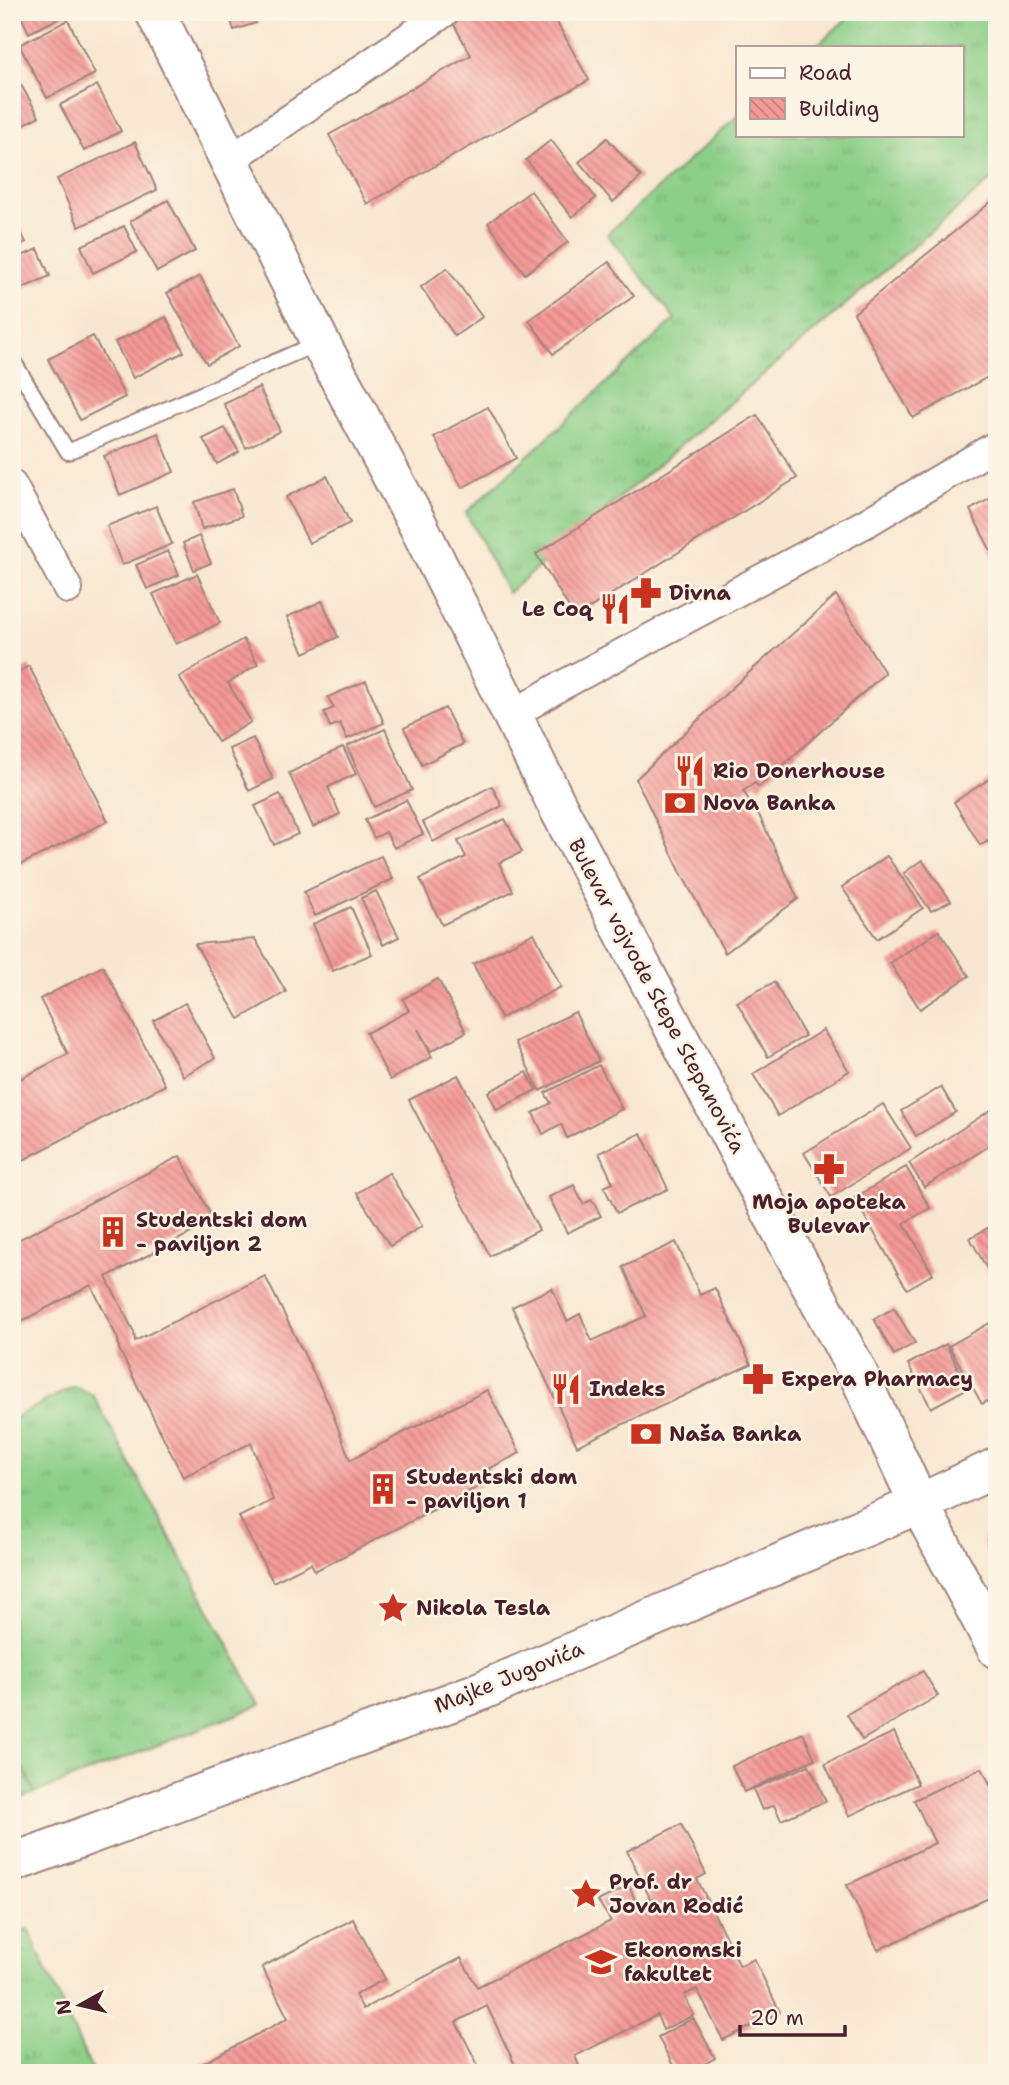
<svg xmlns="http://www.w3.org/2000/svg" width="1009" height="2085" font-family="'Shantell Sans',sans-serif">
<defs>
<pattern id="grass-tufts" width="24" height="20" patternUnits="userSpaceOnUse" patternTransform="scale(1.75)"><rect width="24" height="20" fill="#8ccf88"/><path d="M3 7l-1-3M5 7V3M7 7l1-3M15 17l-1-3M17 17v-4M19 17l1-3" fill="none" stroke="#7ab176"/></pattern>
<pattern id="building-back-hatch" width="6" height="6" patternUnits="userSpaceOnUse" patternTransform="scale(1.75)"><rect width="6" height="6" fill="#f59a97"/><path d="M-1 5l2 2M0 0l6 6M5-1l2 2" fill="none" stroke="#c87d7b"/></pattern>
</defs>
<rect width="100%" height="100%" fill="#fcf5e5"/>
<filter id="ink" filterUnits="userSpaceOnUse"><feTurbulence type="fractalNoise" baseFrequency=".0143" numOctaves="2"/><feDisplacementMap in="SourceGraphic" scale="14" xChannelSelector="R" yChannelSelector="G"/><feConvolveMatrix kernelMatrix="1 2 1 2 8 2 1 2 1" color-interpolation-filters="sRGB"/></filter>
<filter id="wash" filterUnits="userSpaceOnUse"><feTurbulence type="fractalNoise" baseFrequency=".00686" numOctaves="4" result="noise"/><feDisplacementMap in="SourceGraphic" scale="28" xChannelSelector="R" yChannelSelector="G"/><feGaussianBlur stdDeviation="1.57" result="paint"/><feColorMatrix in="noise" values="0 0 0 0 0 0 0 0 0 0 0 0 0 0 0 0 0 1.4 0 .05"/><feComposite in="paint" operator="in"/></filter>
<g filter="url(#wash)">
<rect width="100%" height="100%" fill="#f8e7d0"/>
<!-- grass -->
<g fill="url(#grass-tufts)" stroke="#6b775a" stroke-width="2">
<path d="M854,12H997V175L508,593L466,513L675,319L607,234L738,116V135H962V47H815Z"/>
<path d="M74,1386L93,1395L261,1705L35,1793L12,1746V1419Z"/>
<path d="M997,1522V1572C988,1555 976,1534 997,1522Z"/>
<path d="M28,1929L93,2073H12V1934Z"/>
</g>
<!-- pitch -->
<path fill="#8ccf88" stroke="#6b775a" stroke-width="2" d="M12,1746L35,1793L12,1802Z"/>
<g id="blocks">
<!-- building -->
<g fill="url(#building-back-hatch)">
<path d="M19,12H72L29,33Z"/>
<path d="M228,12H252L256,23L234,30Z"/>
<path d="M472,12H551L589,80L367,204L329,135L471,55L453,23Z"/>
<path d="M68,20L95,74L47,98L19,45Z"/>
<path d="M21,85L39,116L12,131V90Z"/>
<path d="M97,85L121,131L84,151L60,105Z"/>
<path d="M607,138L641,177L613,202L579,162Z"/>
<path d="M551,140L596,198L572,217L526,160Z"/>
<path d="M135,142L157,190L79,227L57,179Z"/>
<path d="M531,191L568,242L525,274L488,223Z"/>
<path d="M997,197V372L913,418L854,313Z"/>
<path d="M168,200L195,251L157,272L130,221Z"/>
<path d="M12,216L26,242L12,250Z"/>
<path d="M124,226L137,252L93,273L81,246Z"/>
<path d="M38,249L50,276L12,293V260Z"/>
<path d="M609,262L634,296L553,354L529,320Z"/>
<path d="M447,268L482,317L455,336L421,287Z"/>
<path d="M200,276L239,346L207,364L167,293Z"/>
<path d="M166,317L184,352L133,378L115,342Z"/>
<path d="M93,336L125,397L80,420L48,359Z"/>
<path d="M259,387L280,431L246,448L224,404Z"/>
<path d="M488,407L516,458L462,488L434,437Z"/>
<path d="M757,415L797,478L575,617L536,554Z"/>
<path d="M225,428L239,452L217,464L203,439Z"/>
<path d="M158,433L174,472L120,495L104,456Z"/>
<path d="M327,476L350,523L309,543L286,497Z"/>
<path d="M233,489L242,516L202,529L194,502Z"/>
<path d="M997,495V563L970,510Z"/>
<path d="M156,506L172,544L122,565L107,526Z"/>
<path d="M199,536L211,563L194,570L183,543Z"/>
<path d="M168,551L179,575L147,589L136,565Z"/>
<path d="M197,574L220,623L176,644L153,594Z"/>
<path d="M836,595L885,673L759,787L755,783L743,791L759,815L798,899L725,953L681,873L636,779L733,687Z"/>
<path d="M322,601L338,637L304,653L287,617Z"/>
<path d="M243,639L258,664L228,683L251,722L218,742L179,677Z"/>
<path d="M29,666L108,821L12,869V675Z"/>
<path d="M366,681L384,723L347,739L340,723L330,727L324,712L334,708L328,697Z"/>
<path d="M445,708L463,744L422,765L404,728Z"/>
<path d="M385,729L412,790L374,807L347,746Z"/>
<path d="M253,738L273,779L249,791L229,749Z"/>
<path d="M343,747L356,774L328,787L340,814L313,827L289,773Z"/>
<path d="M991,778L997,787V837L980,845L954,802Z"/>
<path d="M492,786L502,806L433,842L423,822Z"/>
<path d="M280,794L298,834L274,845L255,806Z"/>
<path d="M406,800L423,834L394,848L386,832L374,838L365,820Z"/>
<path d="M505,819L522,852L499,863L513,891L442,925L420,879L466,857L458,841Z"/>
<path d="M381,856L393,879L315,916L304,892Z"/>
<path d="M887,856L923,908L877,939L842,887Z"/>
<path d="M922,860L951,901L931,911L904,873Z"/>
<path d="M376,891L399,937L383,945L361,898Z"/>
<path d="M351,907L372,954L333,971L313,924Z"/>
<path d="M939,931L969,976L920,1009L890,963Z"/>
<path d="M534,933L561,987L501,1018L473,964Z"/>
<path d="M255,939L286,992L239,1019L195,944Z"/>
<path d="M103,966L165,1085L12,1166V1083L68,1054L40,999Z"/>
<path d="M438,979L466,1032L431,1051L418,1029L432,1057L390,1080L366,1033L409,1011L403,999Z"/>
<path d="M774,982L805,1036L768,1057L737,1002Z"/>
<path d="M185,1003L215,1058L183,1076L153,1021Z"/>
<path d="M575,1012L599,1061L540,1091L515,1042Z"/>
<path d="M823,1030L849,1071L778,1116L753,1074Z"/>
<path d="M599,1065L622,1109L567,1138L561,1124L543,1134L533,1113L551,1103L545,1093Z"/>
<path d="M527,1072L536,1090L497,1110L488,1092Z"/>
<path d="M458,1075L539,1230L490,1256L409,1100Z"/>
<path d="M941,1087L956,1112L916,1136L901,1111Z"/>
<path d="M883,1104L911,1148L831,1197L804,1153Z"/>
<path d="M997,1106V1141L924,1187L909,1163Z"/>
<path d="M641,1133L668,1189L617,1213L604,1187L613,1183L599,1153Z"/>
<path d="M180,1156L214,1221L106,1277L134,1332L135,1341L265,1276L329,1404L350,1460L487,1390L520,1453L488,1469L493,1479L315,1571L311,1563L273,1582L239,1517L273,1500L251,1443L183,1477L119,1349L118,1339L91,1285L12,1326V1243Z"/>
<path d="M906,1167L930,1208L904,1223L933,1274L907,1289L854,1198Z"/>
<path d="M389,1173L422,1226L390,1246L357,1193Z"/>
<path d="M574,1185L583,1204L592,1200L601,1216L567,1233L549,1197Z"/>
<path d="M997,1223V1287L970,1238Z"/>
<path d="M676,1242L700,1295L715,1288L751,1364L577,1446L512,1307L552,1288L567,1321L580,1314L592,1341L646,1316L623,1267Z"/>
<path d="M894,1308L915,1343L894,1355L874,1319Z"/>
<path d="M997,1319V1396L982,1404L949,1346Z"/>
<path d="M946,1344L968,1388L931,1408L908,1364Z"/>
<path d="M923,1671L938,1696L862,1740L847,1714Z"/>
<path d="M894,1732L918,1784L849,1816L825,1764Z"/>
<path d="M803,1733L815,1759L744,1792L732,1766Z"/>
<path d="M809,1765L826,1801L781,1820L774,1805L762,1810L753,1789Z"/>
<path d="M982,1768L997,1799V1894L878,1950L847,1885L935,1843L914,1800Z"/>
<path d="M681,1824L706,1874L697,1879L740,1966L754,1959L780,2012L723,2040L697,1989L684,1995L694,2015L663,2030L657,2015L575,2056L580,2068L571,2073H511L517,2069L487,2006L456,2022L482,2073H185L288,2018L262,1967L353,1919L385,1979L355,1995L363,2009L461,1958L477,1987L611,1921L598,1901L629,1886L638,1906L651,1900L627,1851Z"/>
<path d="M693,2018L715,2058L688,2073H677L658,2037Z"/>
</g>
</g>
</g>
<g filter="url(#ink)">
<use href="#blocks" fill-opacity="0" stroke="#a1837e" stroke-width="2"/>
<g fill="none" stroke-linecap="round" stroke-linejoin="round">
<defs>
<path id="lane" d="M12,359L68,452L318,343"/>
<g id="street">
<path d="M230,160L445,12"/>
<path d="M12,485L68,589"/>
<path d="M511,716L557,688L866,523L997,445"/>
</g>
<g id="secondary">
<path d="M155,12L320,342L418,525L559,809L742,1158L855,1367L919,1504L997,1649"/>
<path d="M12,1863L476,1693L919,1504L997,1467"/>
</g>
</defs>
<!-- lane casing -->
<use href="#lane" stroke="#a1837e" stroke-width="18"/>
<!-- street casing -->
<use href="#street" stroke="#a1837e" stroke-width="32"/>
<!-- secondary casing -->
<use href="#secondary" stroke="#a1837e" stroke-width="42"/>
<!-- lane -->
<use href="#lane" stroke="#fff" stroke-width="14"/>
<!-- street -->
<use href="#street" stroke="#fff" stroke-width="28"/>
<!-- secondary -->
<use href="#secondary" stroke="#fff" stroke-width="38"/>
</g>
</g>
<!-- icons -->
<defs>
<symbol id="pharmacy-bare" viewBox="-9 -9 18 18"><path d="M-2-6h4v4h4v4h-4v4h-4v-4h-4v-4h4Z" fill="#c8321e" stroke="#fcf5e5" stroke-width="2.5" paint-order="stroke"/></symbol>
<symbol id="restaurant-bare" viewBox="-9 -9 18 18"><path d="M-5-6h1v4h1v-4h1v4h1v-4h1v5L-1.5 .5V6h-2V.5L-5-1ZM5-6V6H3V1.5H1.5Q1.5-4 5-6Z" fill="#c8321e" stroke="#fcf5e5" stroke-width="2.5" paint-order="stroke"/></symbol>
<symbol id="bank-bare" viewBox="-9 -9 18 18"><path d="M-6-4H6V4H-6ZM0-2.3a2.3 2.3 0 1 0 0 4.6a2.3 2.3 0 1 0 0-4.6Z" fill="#c8321e" stroke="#fcf5e5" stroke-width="2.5" paint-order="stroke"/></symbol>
<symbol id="building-bare" viewBox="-9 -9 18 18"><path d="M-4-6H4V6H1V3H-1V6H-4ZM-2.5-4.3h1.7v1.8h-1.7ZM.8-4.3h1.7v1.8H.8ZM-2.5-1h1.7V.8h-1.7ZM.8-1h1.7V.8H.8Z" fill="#c8321e" stroke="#fcf5e5" stroke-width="2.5" paint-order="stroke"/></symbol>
<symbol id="sight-bare" viewBox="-9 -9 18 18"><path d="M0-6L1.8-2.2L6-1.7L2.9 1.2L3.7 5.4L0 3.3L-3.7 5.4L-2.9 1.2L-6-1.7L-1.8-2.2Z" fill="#c8321e" stroke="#fcf5e5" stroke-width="2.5" paint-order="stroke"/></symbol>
<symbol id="university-bare" viewBox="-9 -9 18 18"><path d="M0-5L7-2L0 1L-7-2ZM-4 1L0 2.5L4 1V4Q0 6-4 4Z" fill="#c8321e" stroke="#fcf5e5" stroke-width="2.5" paint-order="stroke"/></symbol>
</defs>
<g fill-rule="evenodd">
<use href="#pharmacy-bare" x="624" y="571" width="44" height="44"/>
<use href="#restaurant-bare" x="593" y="587" width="44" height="44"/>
<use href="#restaurant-bare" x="668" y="749" width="44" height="44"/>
<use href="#bank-bare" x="658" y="781" width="44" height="44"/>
<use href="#pharmacy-bare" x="807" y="1147" width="44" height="44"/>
<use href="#building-bare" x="91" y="1210" width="44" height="44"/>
<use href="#pharmacy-bare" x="736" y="1357" width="44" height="44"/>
<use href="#restaurant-bare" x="544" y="1367" width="44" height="44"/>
<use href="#bank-bare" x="624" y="1412" width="44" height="44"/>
<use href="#building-bare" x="361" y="1467" width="44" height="44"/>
<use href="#sight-bare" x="371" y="1586" width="44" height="44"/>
<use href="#sight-bare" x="564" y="1872" width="44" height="44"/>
<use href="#university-bare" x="579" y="1940" width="44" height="44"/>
</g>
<g text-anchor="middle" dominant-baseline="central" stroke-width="5" stroke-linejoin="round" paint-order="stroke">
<!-- poi labels -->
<g font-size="21" font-weight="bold" fill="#4a1f2b" stroke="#fcf5e5" text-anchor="start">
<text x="669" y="593">Divna</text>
<text x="592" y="609" text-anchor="end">Le Coq</text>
<text x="713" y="771">Rio Donerhouse</text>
<text x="703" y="803">Nova Banka</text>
<text x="829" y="1202" text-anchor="middle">Moja apoteka<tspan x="829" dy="24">Bulevar</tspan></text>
<text x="136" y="1220">Studentski dom<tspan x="136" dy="24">- paviljon 2</tspan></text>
<text x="781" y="1379">Expera Pharmacy</text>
<text x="589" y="1389">Indeks</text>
<text x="669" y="1434">Naša Banka</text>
<text x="406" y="1477">Studentski dom<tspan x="406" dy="24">- paviljon 1</tspan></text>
<text x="416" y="1608">Nikola Tesla</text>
<text x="609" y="1882">Prof. dr<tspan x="609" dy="24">Jovan Rodić</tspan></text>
<text x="624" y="1950">Ekonomski<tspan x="624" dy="24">fakultet</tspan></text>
</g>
<!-- street labels -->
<g font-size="21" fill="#4a1f2b" stroke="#fcf5e5">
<text transform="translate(657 996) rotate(62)">Bulevar vojvode Stepe Stepanovića</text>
<text transform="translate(509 1677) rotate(-22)">Majke Jugovića</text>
</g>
</g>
<!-- margin -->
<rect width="1009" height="2085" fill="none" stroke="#fcf5e5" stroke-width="42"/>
<!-- legend -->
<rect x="736" y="46" width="228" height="91" fill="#fcf5e5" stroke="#b59f9b" stroke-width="2"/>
<rect x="750" y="68" width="35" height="10" fill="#ffffff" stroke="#b59f9b" stroke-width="2"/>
<text x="799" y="80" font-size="21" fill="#4a1f2b">Road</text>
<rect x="750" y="98" width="35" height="21" fill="url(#building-back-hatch)" stroke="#b59f9b" stroke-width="2"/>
<text x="799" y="116" font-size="21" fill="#4a1f2b">Building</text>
<!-- north arrow -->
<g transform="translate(80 2005) rotate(262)" stroke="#fcf5e5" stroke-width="5" paint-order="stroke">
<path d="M0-5L12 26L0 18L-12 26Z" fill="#4a1f2b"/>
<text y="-10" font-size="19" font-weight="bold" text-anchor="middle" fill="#4a1f2b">N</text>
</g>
<!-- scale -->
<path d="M740 2025v10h105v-10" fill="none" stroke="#4a1f2b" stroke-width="3.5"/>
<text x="750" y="2025" font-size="21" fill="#4a1f2b" stroke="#fcf5e5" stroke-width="5" paint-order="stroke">20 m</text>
</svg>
